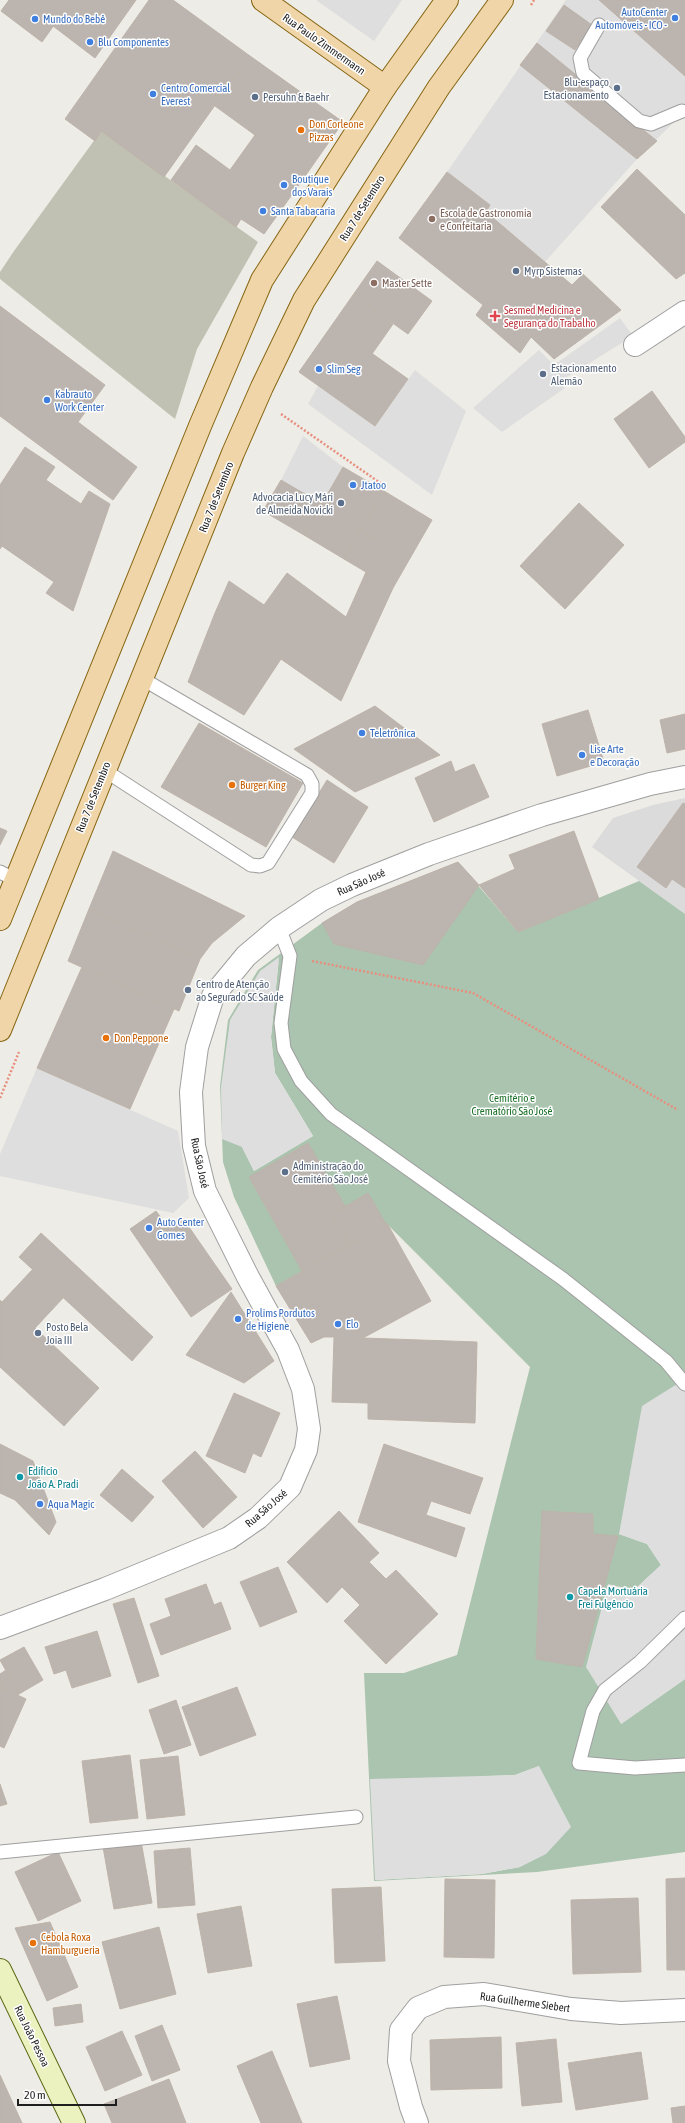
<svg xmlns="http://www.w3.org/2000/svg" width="685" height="2123" font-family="'Asap Condensed',sans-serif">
<rect width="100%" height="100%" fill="#eeece6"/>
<!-- residential -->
<path fill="#dcdbdb" d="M685,798V914L592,847L613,818L653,805Z"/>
<!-- construction -->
<path fill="#c0c1b2" d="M101,131L258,242L197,349L175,419L0,279V272L14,251Z"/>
<!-- cemetery -->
<path fill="#aac4af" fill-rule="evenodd" d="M458,862L518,932L639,881L685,914V1379L619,1534L647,1544L661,1565L634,1590L621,1724L685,1679V1852L537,1872L374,1881L364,1673H404L457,1655L530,1367L387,1224L276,1286L234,1197L223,1162L220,1086L228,1020L258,970L322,923L357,902ZM279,958L271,1037L275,1073L313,1136L254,1171L242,1147ZM539,1766L520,1867L482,1874L375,1880L487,1776L515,1775Z"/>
<!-- parking -->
<g fill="#dedede">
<path d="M316,0H402L374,41Z"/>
<path d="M566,0H645L685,35V111L637,159L545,262L486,212L490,205L447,172Z"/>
<path d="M620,318L633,336L559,382L565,388L502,432L473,408L539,350L554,365Z"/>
<path d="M415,370L466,411L432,495L308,404L318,386L375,426Z"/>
<path d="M303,436L343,467L322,504L281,480Z"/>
<path d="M279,957L271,1037L275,1073L313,1136L254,1171L242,1147L222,1139L221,1087L230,1020L260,971Z"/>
<path d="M37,1068L178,1131L189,1198L173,1213L0,1176V1154Z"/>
<path d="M685,1379V1679L621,1724L586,1667L608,1584L634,1590L661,1565L647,1544L619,1534L642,1406Z"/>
<path d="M539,1766L571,1827L546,1854L520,1867L482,1874L375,1880L370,1779L515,1775Z"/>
</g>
<!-- building -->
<g fill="#bbb4af" stroke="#beb4aa">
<path d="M9,0H72L42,42L1,11Z"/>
<path d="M72,0H136L95,58L53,26Z"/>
<path d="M149,0H173L250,56L164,177L101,131L95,141L65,119Z"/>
<path d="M599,0H645L685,35V76Z"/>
<path d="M645,0H685V35Z"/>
<path d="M564,5L592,25L575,50L546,31Z"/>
<path d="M537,43L657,141L637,159L520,65Z"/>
<path d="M250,56L295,88L259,138L215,106Z"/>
<path d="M295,88L343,122L308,172L259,138Z"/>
<path d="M255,135L308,172L264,234L241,219L236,227L171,180L196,145L230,170Z"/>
<path d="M637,169L685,215V273L676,279L601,207Z"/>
<path d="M447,172L490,205L486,212L572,285L583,274L621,310L554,359L531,337L520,353L476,315L483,305L399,238Z"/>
<path d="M377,261L432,301L408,334L353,295Z"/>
<path d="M353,295L393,324L372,354L332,325Z"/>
<path d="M0,306L105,385L78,422L137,467L113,500L0,416Z"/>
<path d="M332,325L408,379L375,426L299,372Z"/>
<path d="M652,391L685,437V442L649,468L614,419Z"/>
<path d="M25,447L55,467L46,480L81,504L89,491L110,504L73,611L46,593L54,582L2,546L0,549V485Z"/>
<path d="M343,467L384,491L344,559L304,535Z"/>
<path d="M281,480L322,504L304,535L263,511Z"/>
<path d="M384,491L432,520L409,560L361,531Z"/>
<path d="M579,503L624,545L565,609L520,566Z"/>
<path d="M361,531L409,560L393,588L344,559Z"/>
<path d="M366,572L393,588L341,701L215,613L229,581L264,605L287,573L346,617Z"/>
<path d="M215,613L281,659L244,715L188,682Z"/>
<path d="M375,706L440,755L355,792L294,749Z"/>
<path d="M588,710L604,762L557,776L542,724Z"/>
<path d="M685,714V749L667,753L660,720Z"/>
<path d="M199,723L303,783L266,847L161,787Z"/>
<path d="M451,761L455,772L474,764L489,797L434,822L415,778Z"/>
<path d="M327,780L368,807L334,863L292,837Z"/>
<path d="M683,803L685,804V888L672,879L666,888L637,867Z"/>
<path d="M0,828L7,831L0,845Z"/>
<path d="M574,831L599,899L518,932L479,885L515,869L509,855Z"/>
<path d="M113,851L245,916L212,943L200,959L89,909Z"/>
<path d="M458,862L479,885L423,965L334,944L322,923L357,902Z"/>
<path d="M89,909L200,959L179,1011L68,961Z"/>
<path d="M82,967L174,1009L130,1109L37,1068Z"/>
<path d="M308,1143L345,1206L332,1214L349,1244L302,1271L249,1177Z"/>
<path d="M368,1193L386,1224L349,1244L332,1214Z"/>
<path d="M156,1211L168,1227L141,1245L130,1229Z"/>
<path d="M182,1217L232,1289L191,1317L141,1245Z"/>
<path d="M387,1223L431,1301L363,1338L477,1342L475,1423L368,1419V1403L332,1402L334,1337H324L311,1343L276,1286Z"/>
<path d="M41,1233L153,1337L132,1361L19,1257Z"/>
<path d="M33,1269L63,1298L35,1328L99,1388L64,1426L0,1367V1300L2,1302Z"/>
<path d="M231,1292L274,1361L244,1383L186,1355Z"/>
<path d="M234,1393L280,1413L261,1457L253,1453L245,1473L206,1456Z"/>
<path d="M0,1444L33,1461L56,1522L49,1535L15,1500L0,1493Z"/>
<path d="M384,1444L483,1478L470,1514L431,1501L426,1515L465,1528L456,1557L358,1522Z"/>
<path d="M195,1451L237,1497L203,1528L162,1481Z"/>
<path d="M122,1469L154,1497L132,1522L100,1495Z"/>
<path d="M339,1511L379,1553L369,1562L386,1579L396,1570L438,1614L386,1664L344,1621L360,1605L342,1587L327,1603L287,1562Z"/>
<path d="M542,1511L593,1514V1534L618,1536L582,1667L536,1659Z"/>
<path d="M278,1567L297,1612L260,1627L240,1582Z"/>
<path d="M206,1584L214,1605L221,1602L231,1629L161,1655L150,1624L171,1616L165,1599Z"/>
<path d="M134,1598L159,1676L138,1683L113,1604Z"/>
<path d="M97,1631L111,1676L72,1688L66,1670L54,1674L45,1647Z"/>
<path d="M24,1647L43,1680L19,1694L0,1660Z"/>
<path d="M6,1670L19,1694L18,1695L0,1687V1674Z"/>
<path d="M0,1687L26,1699L4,1748L0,1746Z"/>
<path d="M237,1687L256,1735L200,1756L182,1707Z"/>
<path d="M176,1700L191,1745L164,1754L149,1710Z"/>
<path d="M130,1755L138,1818L90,1823L82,1761Z"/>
<path d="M178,1756L185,1815L147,1819L140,1760Z"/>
<path d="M0,1784L7,1804L0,1806Z"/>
<path d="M141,1841L152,1903L114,1909L103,1847Z"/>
<path d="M190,1848L195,1905L158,1908L154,1851Z"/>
<path d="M58,1852L81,1901L38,1921L15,1872Z"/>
<path d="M685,1878V1970H667L666,1879Z"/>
<path d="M445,1879L495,1880L494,1958L444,1957Z"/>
<path d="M381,1887L385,1961L335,1963L332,1889Z"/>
<path d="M638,1898L641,1972L573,1974L571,1900Z"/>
<path d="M241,1906L252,1966L208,1973L197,1914Z"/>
<path d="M50,1922L78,1987L47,2001L15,1928Z"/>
<path d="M159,1927L176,1994L120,2009L102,1942Z"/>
<path d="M337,1996L350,2059L310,2067L297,2004Z"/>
<path d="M81,2004L83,2022L55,2026L53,2008Z"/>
<path d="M162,2025L180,2070L152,2081L135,2036Z"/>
<path d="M122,2031L142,2075L105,2091L86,2047Z"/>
<path d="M501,2037L502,2088L431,2090L430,2040Z"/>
<path d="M556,2039L562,2102L522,2106L516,2043Z"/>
<path d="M272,2051L302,2123H261L237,2066Z"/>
<path d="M641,2052L648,2099L576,2110L568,2063Z"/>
<path d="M0,2075L22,2123H0Z"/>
<path d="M169,2079L186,2123H112L104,2104Z"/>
<path d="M685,2106V2123H673L671,2108Z"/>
</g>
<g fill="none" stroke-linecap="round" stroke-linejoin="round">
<defs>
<g id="lane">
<path d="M599,25L580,58L583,73L639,121L651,124L682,111"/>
<path d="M104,770L251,865L260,866L268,863L312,793V784L307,775L141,678"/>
<path d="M0,872L16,880"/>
<path d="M279,928L290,956L281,1023L284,1049L301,1081L331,1114L563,1279L666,1361L685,1384"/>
<path d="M685,1618L640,1662L605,1690L593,1711L579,1763L635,1768L685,1765"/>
<path d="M0,1852L356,1817"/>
</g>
<g id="street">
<path d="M635,345L685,312"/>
<path d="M0,1628L105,1589L229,1538L258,1518L290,1487L306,1450L309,1429L303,1389L288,1350L248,1277L205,1191L194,1146L191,1092L197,1047L213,996L246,956L279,928L321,900L352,885L429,854L542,815L650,784L685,777"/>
<path d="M417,2123L411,2107L399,2061L401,2030L418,2008L444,1997L484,1994L571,2009L621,2013L685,2010"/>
</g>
<path id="secondary" d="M0,1970L74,2123"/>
<g id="primary">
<path d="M263,0L385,87"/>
<path d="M0,919L200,426L262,280L385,87L447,0"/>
<path d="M0,1030L233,453L262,387L304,300L439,87L502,0"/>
</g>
</defs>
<!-- lane casing -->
<use href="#lane" stroke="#9f9f9f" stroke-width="15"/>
<!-- street casing -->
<use href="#street" stroke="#9f9f9f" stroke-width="24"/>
<!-- secondary casing -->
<use href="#secondary" stroke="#5a6813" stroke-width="24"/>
<!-- primary casing -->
<use href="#primary" stroke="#866613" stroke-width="24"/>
<!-- path -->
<g stroke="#e88e7d" stroke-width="2.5" stroke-dasharray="2 2" stroke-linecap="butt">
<path d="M531,5L534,0"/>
<path d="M281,414L386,487"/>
<path d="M312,961L473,993L678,1110"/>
<path d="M0,1098L19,1052"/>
</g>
<!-- lane -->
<use href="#lane" stroke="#fff" stroke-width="13"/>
<!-- street -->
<use href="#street" stroke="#fff" stroke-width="22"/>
<!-- secondary -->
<use href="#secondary" stroke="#ecf1c0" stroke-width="22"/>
<!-- primary -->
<use href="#primary" stroke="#f0d5a9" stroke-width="22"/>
</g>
<!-- markers -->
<g fill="#3f7fe0" stroke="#fff" stroke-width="1.5">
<circle cx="675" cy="18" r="4"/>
<circle cx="35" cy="19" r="4"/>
<circle cx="90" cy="42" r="4"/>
<circle cx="153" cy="94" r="4"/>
<circle cx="284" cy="185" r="4"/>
<circle cx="263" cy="211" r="4"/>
<circle cx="319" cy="369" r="4"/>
<circle cx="47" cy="400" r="4"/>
<circle cx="353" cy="485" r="4"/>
<circle cx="362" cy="733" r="4"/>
<circle cx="582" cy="755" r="4"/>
<circle cx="149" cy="1228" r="4"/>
<circle cx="238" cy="1319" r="4"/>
<circle cx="338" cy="1324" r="4"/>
<circle cx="40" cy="1504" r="4"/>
</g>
<g fill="#5c6f8a" stroke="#fff" stroke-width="1.5">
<circle cx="617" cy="88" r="4"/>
<circle cx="255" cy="97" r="4"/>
<circle cx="516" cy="271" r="4"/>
<circle cx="543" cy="374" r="4"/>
<circle cx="341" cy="503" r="4"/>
<circle cx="188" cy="990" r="4"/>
<circle cx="285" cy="1172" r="4"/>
<circle cx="38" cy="1333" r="4"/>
</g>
<g fill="#e8710a" stroke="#fff" stroke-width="1.5">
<circle cx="301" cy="130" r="4"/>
<circle cx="232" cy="785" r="4"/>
<circle cx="106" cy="1038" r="4"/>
<circle cx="33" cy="1943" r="4"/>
</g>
<g fill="#8d6e63" stroke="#fff" stroke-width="1.5">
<circle cx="432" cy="219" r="4"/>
<circle cx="374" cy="283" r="4"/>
</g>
<path fill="#e0444e" stroke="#fff" stroke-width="1.5" d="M493 310h4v4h4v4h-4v4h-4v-4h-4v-4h4z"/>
<g fill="#0f9aa8" stroke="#fff" stroke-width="1.5">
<circle cx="20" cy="1477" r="4"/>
<circle cx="570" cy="1597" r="4"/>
</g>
<g text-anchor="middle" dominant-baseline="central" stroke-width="3" stroke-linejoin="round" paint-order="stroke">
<!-- shop labels -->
<g font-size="11" fill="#366cbe" stroke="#fff" text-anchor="start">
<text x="667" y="12" text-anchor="end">AutoCenter<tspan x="667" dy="13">Automóveis - ICO -</tspan></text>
<text x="43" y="19">Mundo do Bebê</text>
<text x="98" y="42">Blu Componentes</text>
<text x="161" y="88">Centro Comercial<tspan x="161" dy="13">Everest</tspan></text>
<text x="292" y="179">Boutique<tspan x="292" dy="13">dos Varais</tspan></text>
<text x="271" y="211">Santa Tabacaria</text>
<text x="327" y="369">Slim Seg</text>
<text x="55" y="394">Kabrauto<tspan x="55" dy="13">Work Center</tspan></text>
<text x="361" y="485">Jtatoo</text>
<text x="370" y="733">Teletrônica</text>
<text x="590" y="749">Lise Arte<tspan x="590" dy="13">e Decoração</tspan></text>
<text x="157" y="1222">Auto Center<tspan x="157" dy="13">Gomes</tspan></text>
<text x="246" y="1313">Prolims Pordutos<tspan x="246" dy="13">de Higiene</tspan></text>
<text x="346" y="1324">Elo</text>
<text x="48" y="1504">Aqua Magic</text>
</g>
<!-- street labels -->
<g font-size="11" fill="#1e1e1e" stroke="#fff">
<text transform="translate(324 44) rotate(35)">Rua Paulo Zimmermann</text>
<text transform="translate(362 208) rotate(-58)">Rua 7 de Setembro</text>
<text transform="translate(216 497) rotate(-68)">Rua 7 de Setembro</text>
<text transform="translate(93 797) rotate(-68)">Rua 7 de Setembro</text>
<text transform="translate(361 882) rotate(-24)">Rua São José</text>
<text transform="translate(200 1163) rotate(78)">Rua São José</text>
<text transform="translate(266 1508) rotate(-41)">Rua São José</text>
<text transform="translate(525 2002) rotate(8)">Rua Guilherme Siebert</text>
<text transform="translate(32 2036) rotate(64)">Rua João Pessoa</text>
</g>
<!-- service labels -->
<g font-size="11" fill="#4e5e75" stroke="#fff" text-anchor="start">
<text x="609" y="82" text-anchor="end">Blu-espaço<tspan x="609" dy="13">Estacionamento</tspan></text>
<text x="263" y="97">Persuhn &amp; Baehr</text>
<text x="524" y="271">Myrp Sistemas</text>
<text x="551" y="368">Estacionamento<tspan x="551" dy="13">Alemão</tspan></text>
<text x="333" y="497" text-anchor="end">Advocacia Lucy Mári<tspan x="333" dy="13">de Almeida Novicki</tspan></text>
<text x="196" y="984">Centro de Atenção<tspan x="196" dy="13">ao Segurado SC Saúde</tspan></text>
<text x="293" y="1166">Administração do<tspan x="293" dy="13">Cemitério São José</tspan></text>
<text x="46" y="1327">Posto Bela<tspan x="46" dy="13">Joia III</tspan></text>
</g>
<!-- food labels -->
<g font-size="11" fill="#c56008" stroke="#fff" text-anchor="start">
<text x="309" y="124">Don Corleone<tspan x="309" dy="13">Pizzas</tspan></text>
<text x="240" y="785">Burger King</text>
<text x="114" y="1038">Don Peppone</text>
<text x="41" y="1937">Cebola Roxa<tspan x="41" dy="13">Hamburgueria</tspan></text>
</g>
<!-- education labels -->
<g font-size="11" fill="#785e54" stroke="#fff" text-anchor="start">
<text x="440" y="213">Escola de Gastronomia<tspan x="440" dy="13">e Confeitaria</tspan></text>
<text x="382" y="283">Master Sette</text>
</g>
<!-- health labels -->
<g font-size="11" fill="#be3a42" stroke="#fff" text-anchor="start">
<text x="504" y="310">Sesmed Medicina e<tspan x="504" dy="13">Segurança do Trabalho</tspan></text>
</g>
<!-- park labels -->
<g font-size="11" fill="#1a6f26" stroke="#fff">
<text x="512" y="1098">Cemitério e<tspan x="512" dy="13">Crematório São José</tspan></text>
</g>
<!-- culture labels -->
<g font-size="11" fill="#0d838f" stroke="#fff" text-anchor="start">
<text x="28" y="1471">Edifício<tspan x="28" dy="13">João A. Pradi</tspan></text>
<text x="578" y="1591">Capela Mortuária<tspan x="578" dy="13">Frei Fulgêncio</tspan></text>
</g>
</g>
<!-- scale -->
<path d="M18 2099v6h98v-6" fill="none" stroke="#1e1e1e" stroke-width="2"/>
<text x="24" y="2099" font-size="12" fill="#1e1e1e" stroke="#ffffff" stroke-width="3" paint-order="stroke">20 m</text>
</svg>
